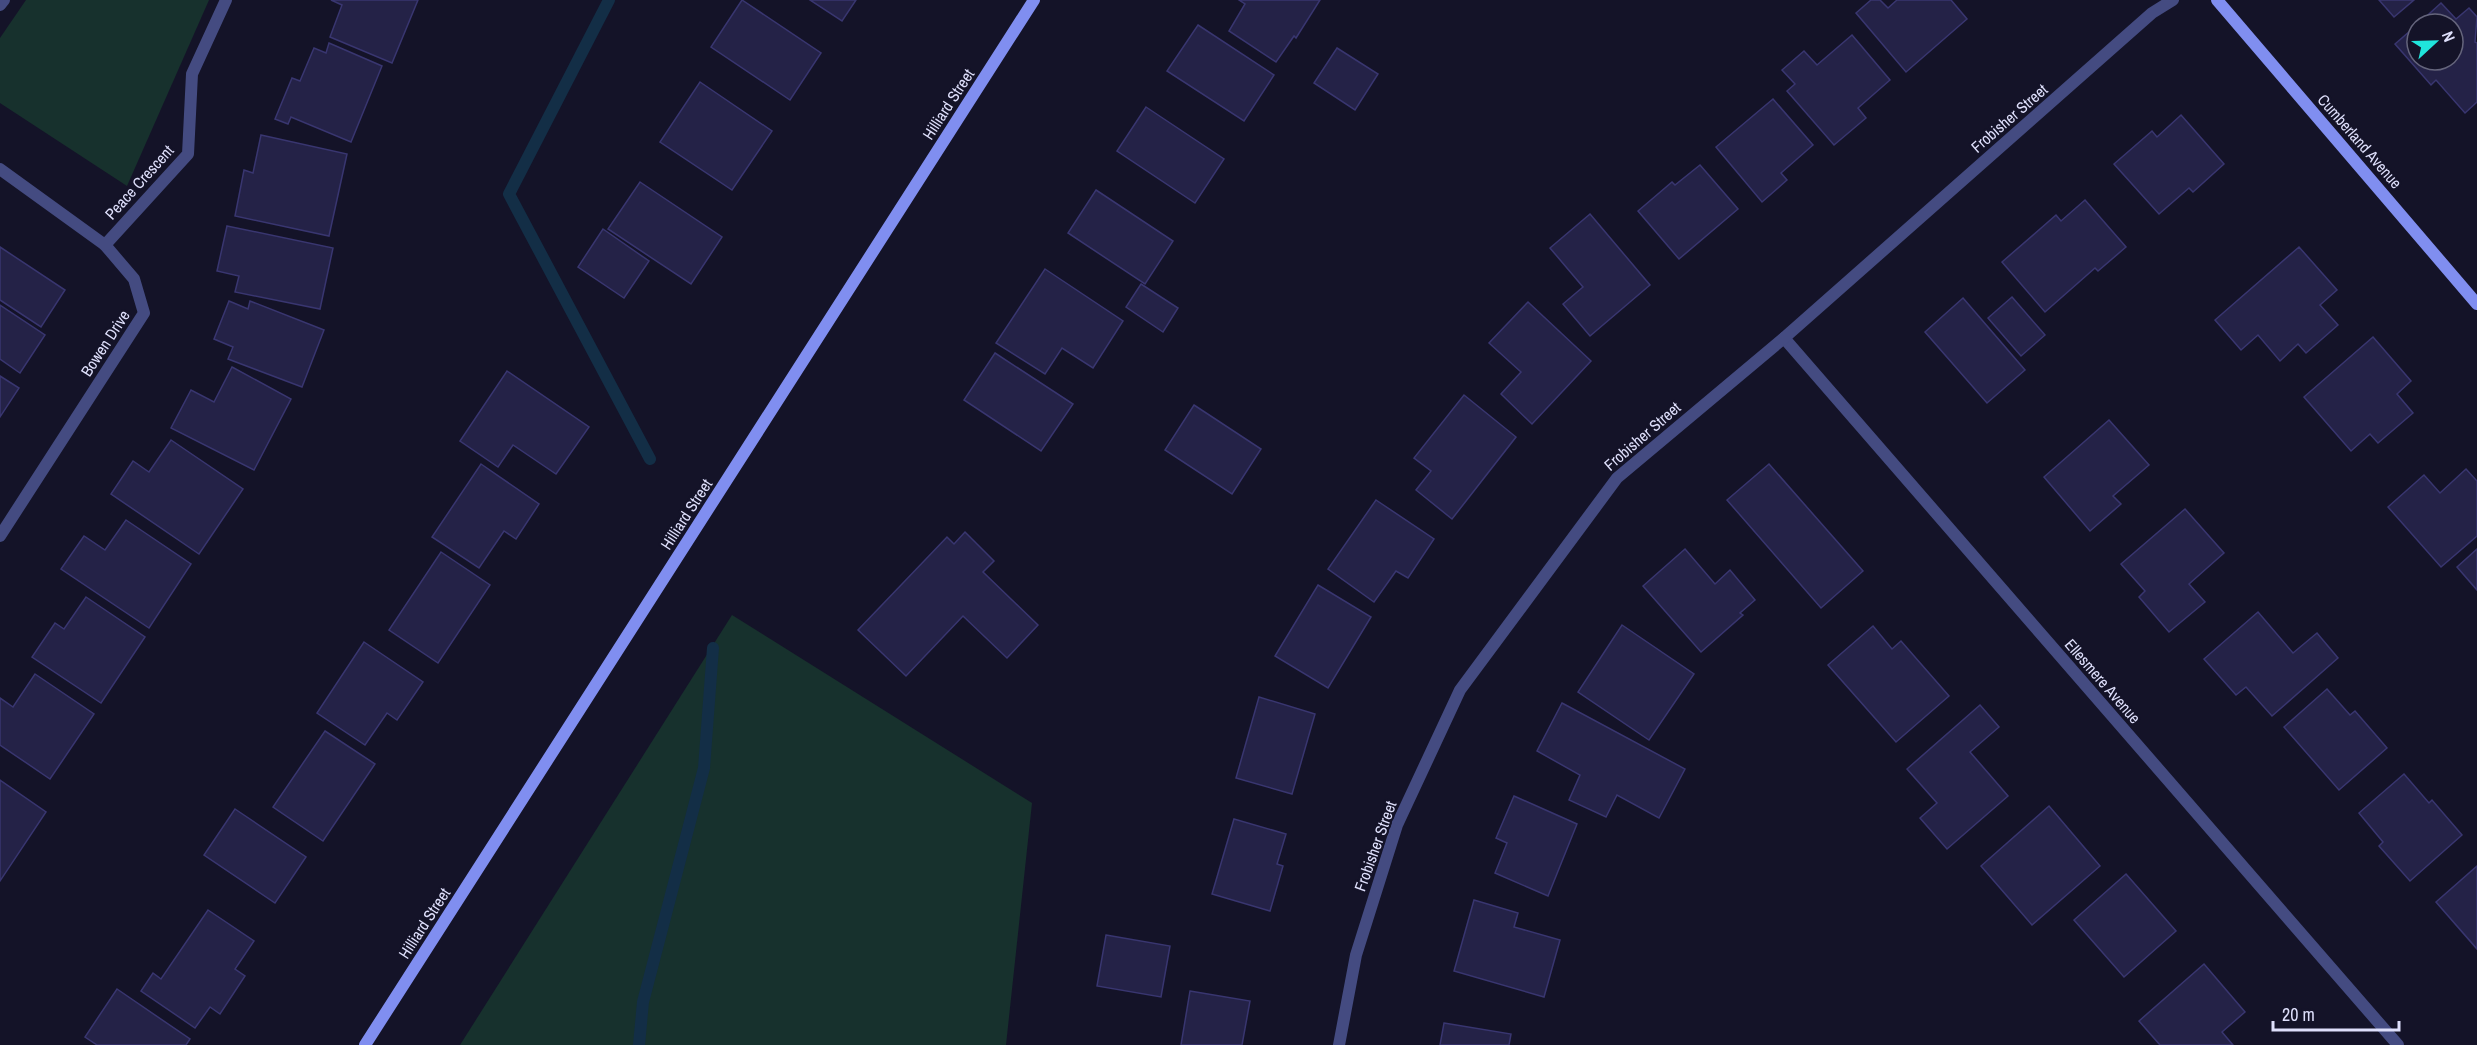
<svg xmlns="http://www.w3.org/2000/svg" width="2477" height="1045" font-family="'Archivo Narrow',sans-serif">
<rect width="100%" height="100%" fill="#141328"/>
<!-- green -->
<g fill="#17312d">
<path d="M26,0H209L127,186L0,103V38Z"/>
<path d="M732,615L1032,803L1006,1045H460Z"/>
</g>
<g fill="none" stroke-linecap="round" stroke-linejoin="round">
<!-- stream -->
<g stroke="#132e46" stroke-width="12">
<path d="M609,0L509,194L650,459"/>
<path d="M639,1045L643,1002L704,768L713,648"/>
</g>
</g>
<!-- building -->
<g fill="#242247" stroke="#393670" stroke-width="1.5">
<path d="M331,0H418L392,63L330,37L342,5Z"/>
<path d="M742,0L821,53L790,100L711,47Z"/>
<path d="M810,0H856L842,21Z"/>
<path d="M1239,0H1320L1296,38L1294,36L1276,62L1229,31L1245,4Z"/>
<path d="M1871,0H1880L1888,8L1897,0H1951L1967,19L1906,72L1856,13Z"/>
<path d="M2379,0H2414L2394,17Z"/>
<path d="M2441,3L2456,19L2469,8L2477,17L2475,42L2477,43V102L2465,113L2436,80L2431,85L2395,44L2417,25V60H2453V24H2418Z"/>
<path d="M1198,25L1274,75L1244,121L1167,71Z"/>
<path d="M1852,35L1890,80L1858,108L1866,118L1834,145L1787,91L1795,84L1782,70L1804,51L1817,65Z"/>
<path d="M329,43L382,66L351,142L291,117L288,124L275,119L292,78L300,81L314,48L326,53Z"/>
<path d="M1337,48L1378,74L1355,110L1314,83Z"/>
<path d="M700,82L772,131L732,190L660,142Z"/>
<path d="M1773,99L1813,145L1781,173L1787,180L1762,202L1716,147Z"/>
<path d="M1146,107L1224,159L1195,203L1117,151Z"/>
<path d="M2181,115L2224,164L2193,192L2189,188L2159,214L2114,164L2152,131L2157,137Z"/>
<path d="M261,135L347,154L329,236L235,216L244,170L253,173Z"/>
<path d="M1700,165L1738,209L1679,259L1638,211L1672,182L1675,185Z"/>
<path d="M640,182L722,237L691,284L608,229Z"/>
<path d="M1096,190L1173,241L1145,284L1068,233Z"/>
<path d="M2085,200L2126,247L2098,271L2095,268L2045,312L2002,262L2056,215L2061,221Z"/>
<path d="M1590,214L1650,285L1590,336L1563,304L1583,287L1550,248Z"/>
<path d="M227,226L333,248L320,309L235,292L239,276L217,271Z"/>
<path d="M603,229L649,261L624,298L578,267Z"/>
<path d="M0,247L65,290L41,327L0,300Z"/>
<path d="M2299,247L2337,290L2320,305L2338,325L2306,353L2298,344L2280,361L2258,335L2241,350L2215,320Z"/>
<path d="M1045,269L1123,321L1093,368L1062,348L1045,374L996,343Z"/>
<path d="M1141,284L1178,308L1163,332L1126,307Z"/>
<path d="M2012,297L2045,335L2021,356L1988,318Z"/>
<path d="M1963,298L2025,370L1987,403L1925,332Z"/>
<path d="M229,301L248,309L250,301L324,330L302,387L228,359L233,347L214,339Z"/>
<path d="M1528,302L1591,361L1532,424L1501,394L1521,372L1489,343Z"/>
<path d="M0,305L45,335L20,373L0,359Z"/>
<path d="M2373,337L2411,381L2397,394L2413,413L2378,443L2370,434L2351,451L2304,397Z"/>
<path d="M995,353L1073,404L1041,451L964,400Z"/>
<path d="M232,367L291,399L254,470L171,428L191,390L214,402Z"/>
<path d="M507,371L589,427L556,474L513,445L498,467L460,441Z"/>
<path d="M0,376L19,388L0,417Z"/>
<path d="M1464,395L1516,437L1452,519L1416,490L1431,471L1414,458Z"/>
<path d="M1194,405L1261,449L1232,494L1165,450Z"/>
<path d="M2109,420L2149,465L2113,496L2121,504L2090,531L2044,477Z"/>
<path d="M171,440L243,489L199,554L111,494L133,461L149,472Z"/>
<path d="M481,464L539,504L516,539L504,531L479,568L432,537Z"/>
<path d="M1769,464L1863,571L1821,608L1727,500Z"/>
<path d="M2466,469L2477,481V536L2441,567L2388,507L2424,475L2440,493Z"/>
<path d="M1376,500L1434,539L1408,578L1396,571L1374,602L1328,569Z"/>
<path d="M2185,509L2224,553L2189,584L2205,602L2169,632L2139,597L2145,591L2121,564Z"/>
<path d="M126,520L191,564L149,628L61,569L84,536L105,550Z"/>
<path d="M965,532L994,561L983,572L1038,625L1007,658L963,616L906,676L858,630L947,537L954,544Z"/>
<path d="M1685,549L1715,584L1730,570L1755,600L1740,613L1743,615L1701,652L1643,586Z"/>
<path d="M2477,549V590L2457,567Z"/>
<path d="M441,552L490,585L438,663L389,630Z"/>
<path d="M1318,585L1371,617L1328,688L1275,656Z"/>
<path d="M86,597L145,637L101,703L32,657L55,623L64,629Z"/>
<path d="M2258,612L2293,653L2317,633L2338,658L2272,716L2246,687L2236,695L2204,659Z"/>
<path d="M1622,625L1694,674L1649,740L1578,692Z"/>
<path d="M1873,626L1892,649L1901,641L1949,696L1896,742L1828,665Z"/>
<path d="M364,642L423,682L397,720L387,713L365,745L317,713Z"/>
<path d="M35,674L94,714L50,779L0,745V698L13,707Z"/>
<path d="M2327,689L2350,715L2355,711L2387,748L2339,790L2284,727Z"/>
<path d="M1259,697L1315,714L1292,794L1236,778Z"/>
<path d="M1562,703L1685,769L1659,818L1617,795L1606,817L1569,800L1580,775L1537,751Z"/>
<path d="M1980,705L1999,727L1970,752L2008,796L1947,849L1920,818L1937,803L1907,769Z"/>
<path d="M325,731L375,764L323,841L273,807Z"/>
<path d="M2404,774L2429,803L2432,800L2462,835L2410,881L2379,846L2383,842L2359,813Z"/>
<path d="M0,780L46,812L0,881Z"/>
<path d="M1514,796L1577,824L1548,896L1495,873L1507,843L1496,838Z"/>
<path d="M2049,806L2100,866L2032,925L1981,866Z"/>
<path d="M235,809L306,857L275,903L204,855Z"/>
<path d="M1234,819L1286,834L1277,864L1283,866L1270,911L1212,894Z"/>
<path d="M2477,866V949L2436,902Z"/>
<path d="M2126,874L2176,931L2124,977L2074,920Z"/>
<path d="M1474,900L1518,913L1514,927L1560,940L1544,997L1454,971Z"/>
<path d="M208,910L254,941L235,969L245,976L220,1014L210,1007L195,1028L141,991L153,973L161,979Z"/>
<path d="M1106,935L1170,946L1161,997L1097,986Z"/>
<path d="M2204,964L2245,1012L2222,1032L2233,1045H2160L2139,1021Z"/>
<path d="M117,989L190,1039L186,1045H97L85,1037Z"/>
<path d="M1190,991L1250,1001L1242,1045H1181Z"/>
<path d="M1444,1023L1511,1034L1509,1045H1440Z"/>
</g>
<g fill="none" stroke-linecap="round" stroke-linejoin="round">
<!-- street -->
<g stroke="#444b81" stroke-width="12">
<path d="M0,5L4,0"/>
<path d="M0,169L105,245L134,279L144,313L0,536"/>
<path d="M105,245L188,154L192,74L226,0"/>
<path d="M1784,338L2398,1045"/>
<path d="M1339,1045L1356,955L1397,825L1460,690L1617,478L1784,338L2152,13L2173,0"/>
</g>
<!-- secondary -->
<g stroke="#808ef0" stroke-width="12">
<path d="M2217,0L2477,304"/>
<path d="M365,1045L1034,0"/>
</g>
</g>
<g text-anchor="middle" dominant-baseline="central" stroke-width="4.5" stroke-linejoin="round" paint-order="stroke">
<!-- street labels -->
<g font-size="16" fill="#dedffb" stroke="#141328">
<text transform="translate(948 104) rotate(-57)">Hilliard Street</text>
<text transform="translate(2009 118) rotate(-41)">Frobisher Street</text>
<text transform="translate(2360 141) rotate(49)">Cumberland Avenue</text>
<text transform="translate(139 182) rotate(-48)">Peace Crescent</text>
<text transform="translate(105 343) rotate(-57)">Bowen Drive</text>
<text transform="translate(1642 436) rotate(-41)">Frobisher Street</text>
<text transform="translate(686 514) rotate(-57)">Hilliard Street</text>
<text transform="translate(2103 681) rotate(49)">Ellesmere Avenue</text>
<text transform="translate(1375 846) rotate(-70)">Frobisher Street</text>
<text transform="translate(424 923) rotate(-57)">Hilliard Street</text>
</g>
</g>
<!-- north arrow -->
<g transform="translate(2435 42) rotate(68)"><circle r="28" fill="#141328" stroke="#65657c" stroke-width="1.5"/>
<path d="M0-4.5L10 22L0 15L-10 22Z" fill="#20e5dc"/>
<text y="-9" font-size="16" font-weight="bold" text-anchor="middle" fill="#dedffb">N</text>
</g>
<!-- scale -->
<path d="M2273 1021v9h126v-9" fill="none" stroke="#dedffb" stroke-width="3"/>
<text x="2282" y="1021" font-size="18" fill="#dedffb" stroke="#141328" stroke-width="4.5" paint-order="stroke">20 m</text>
</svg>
